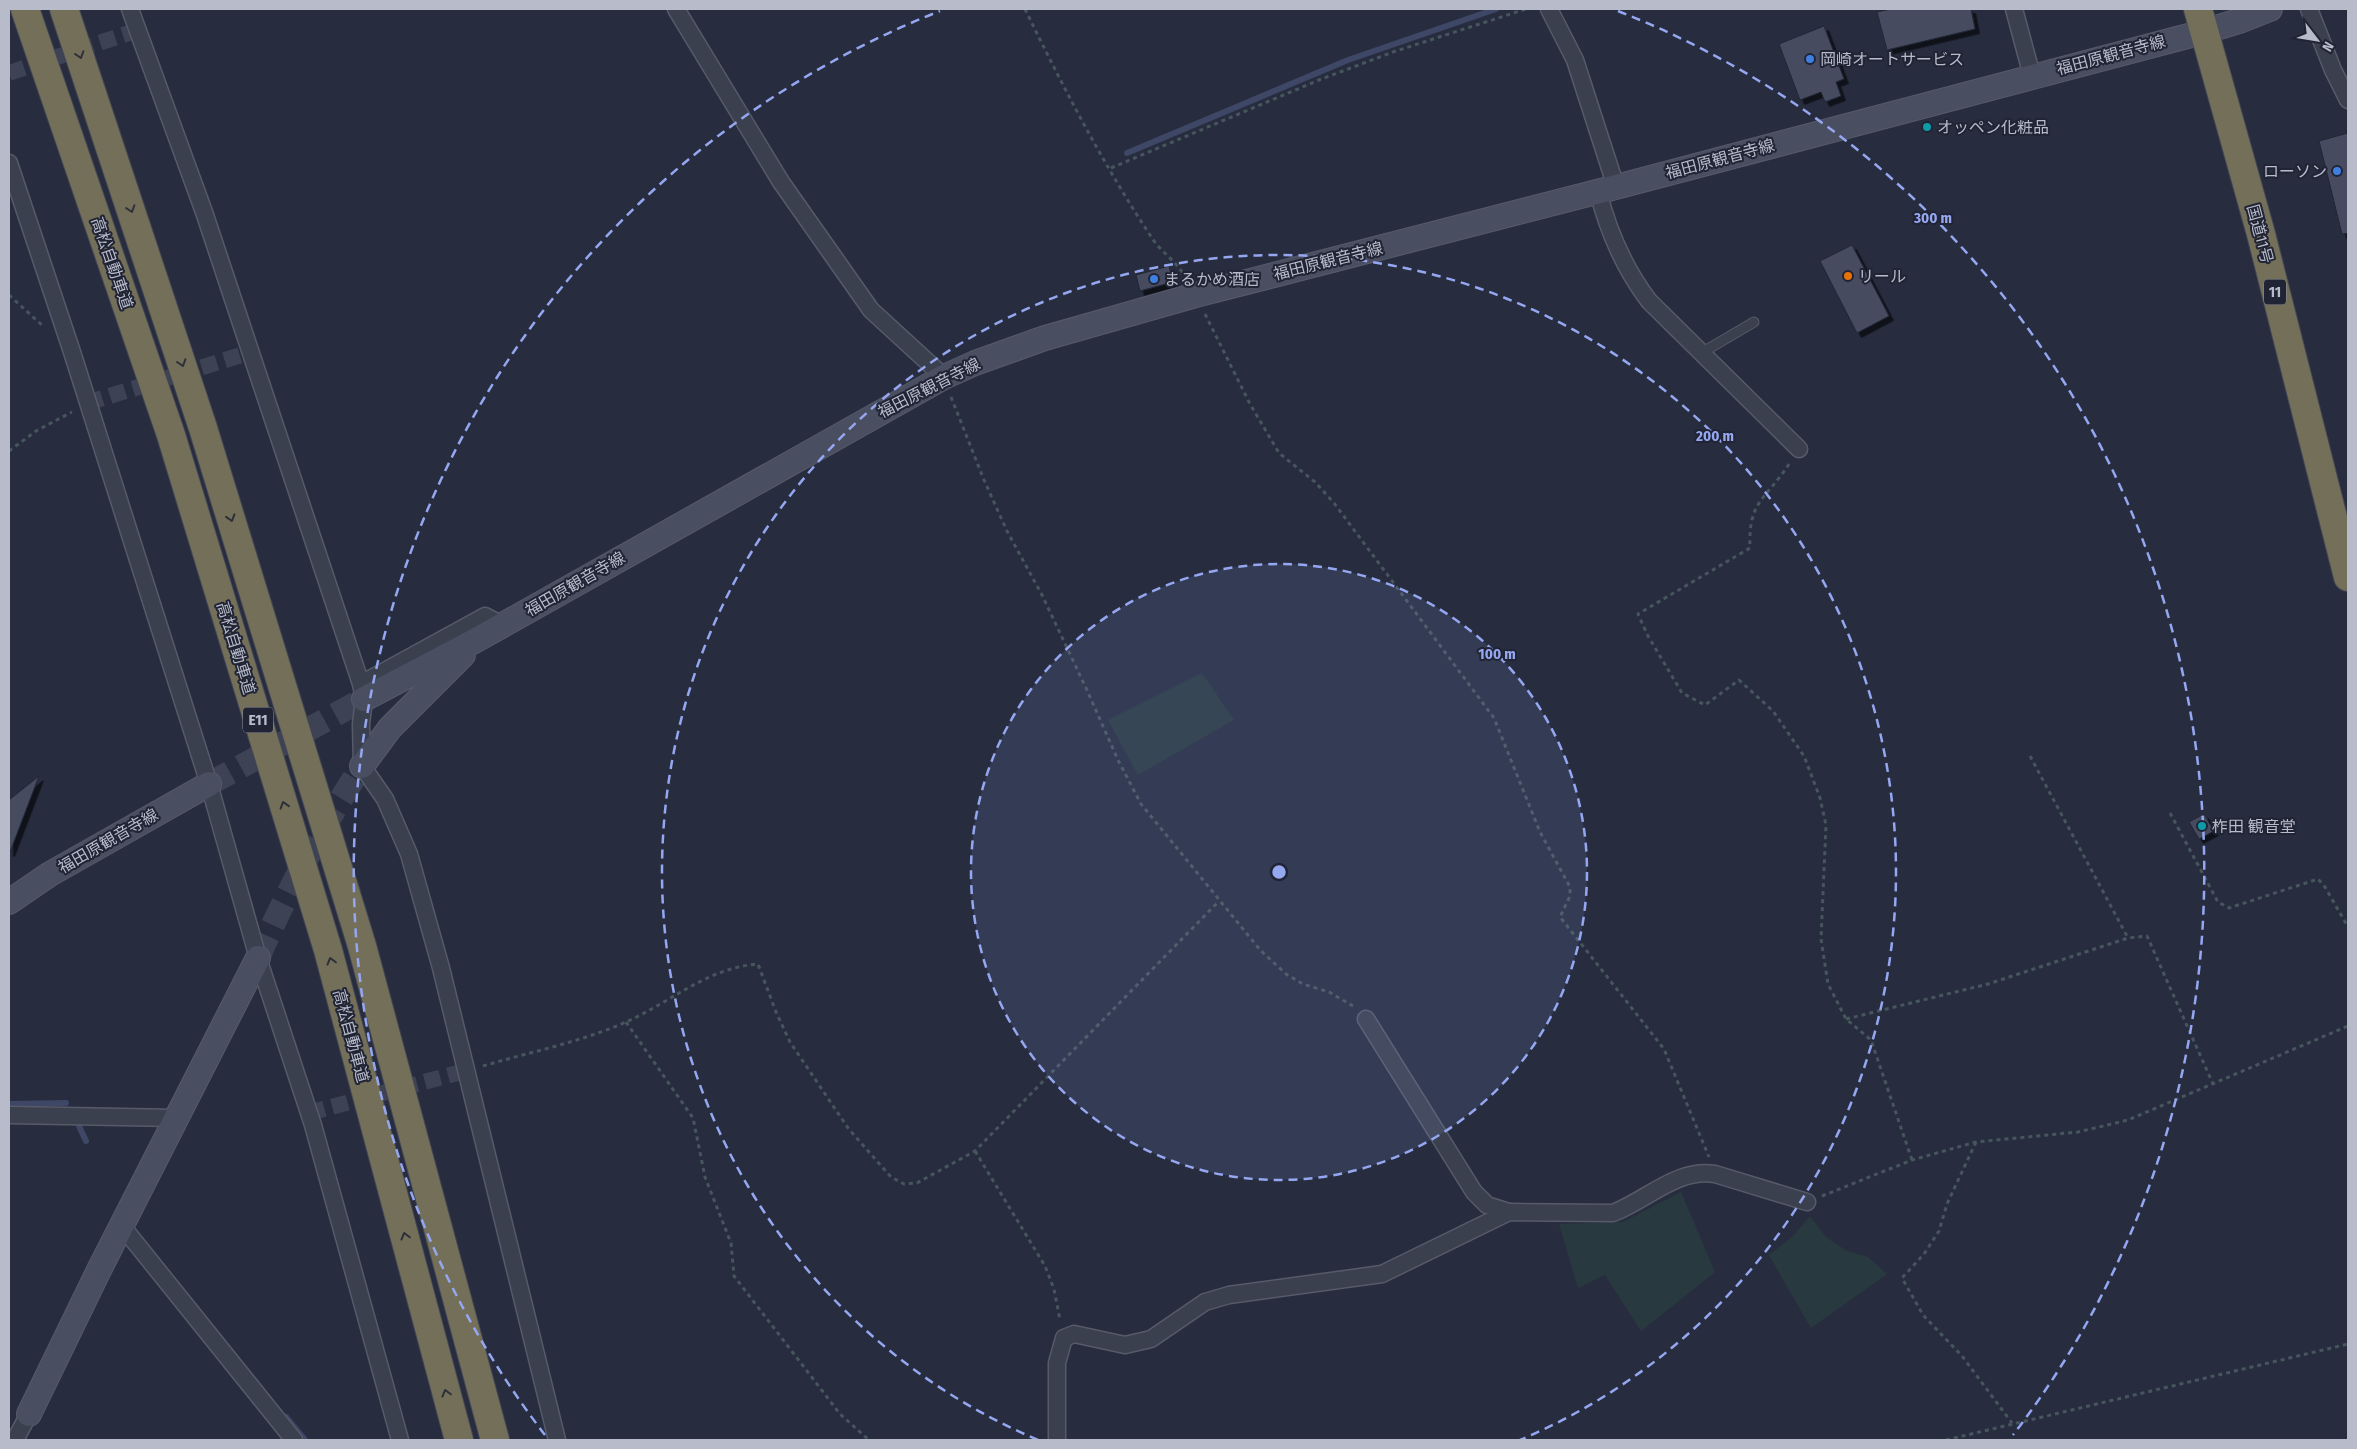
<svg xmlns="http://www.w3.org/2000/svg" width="2357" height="1449" font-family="'Fira Sans Condensed','Noto Sans JP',sans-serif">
<defs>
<filter id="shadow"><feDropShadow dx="4.5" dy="4.5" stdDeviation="0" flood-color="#0009"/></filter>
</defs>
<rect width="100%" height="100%" fill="#272d3f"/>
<!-- green -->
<g fill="#293940">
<path d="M1202,673L1234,720L1138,775L1108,720Z"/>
<path d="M1681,1192L1715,1272L1641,1331L1605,1275L1578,1288L1559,1224L1623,1222Z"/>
<path d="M1810,1216L1827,1238L1847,1251L1868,1257L1887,1274L1811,1328L1769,1255L1792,1237Z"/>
</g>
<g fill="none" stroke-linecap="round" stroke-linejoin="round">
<!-- stream -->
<g stroke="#3f4766" stroke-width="6">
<path d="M1127,153L1348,60L1496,9"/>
<path d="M9,1104L66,1103"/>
<path d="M79,1126L86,1141"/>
<path d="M286,1417L305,1440"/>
</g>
</g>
<!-- building -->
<g fill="#474c60" stroke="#222636" filter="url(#shadow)">
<path d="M1891,9H1971L1975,29L1887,50L1877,12Z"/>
<path d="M1824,26L1844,79L1836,82L1841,96L1825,102L1821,92L1800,100L1779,44Z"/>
<path d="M2348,133V233L2342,234L2319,141Z"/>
<path d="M1852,245L1889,316L1857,333L1820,261Z"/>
<path d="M1169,266L1173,282L1140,291L1136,275Z"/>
<path d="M39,776L10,852H9V800Z"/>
<path d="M2204,814L2214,831L2199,839L2189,822Z"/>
</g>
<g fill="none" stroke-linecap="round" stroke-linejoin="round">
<!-- street-tunnel -->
<g stroke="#3d4254" stroke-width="16" stroke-dasharray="16 8" stroke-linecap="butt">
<path d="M9,73L138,30"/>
<path d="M87,403L251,352"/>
<path d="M309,1113L465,1071"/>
</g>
<!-- secondary-tunnel -->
<g stroke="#3d4254" stroke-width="24" stroke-dasharray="24 12" stroke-linecap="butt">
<path d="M209,784L364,699"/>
<path d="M258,958C287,891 322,827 362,766"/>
</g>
<defs>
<path id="lane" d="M1703,352L1754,322"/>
<g id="street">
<path d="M130,9L204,212L361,684L364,699L361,724L362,766L385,799L409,854L441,968L557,1440"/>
<path d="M676,9L781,182L871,310L944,377"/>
<path d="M1549,9L1575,60L1616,187"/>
<path d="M2014,9L2032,76"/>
<path d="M2309,9L2333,70L2348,100"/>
<path d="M9,163L72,352L209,784L258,958L313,1125L400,1440"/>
<path d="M1598,191C1608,231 1624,268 1649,301L1799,449"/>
<path d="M361,684L485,616L502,625"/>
<path d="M1366,1019L1474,1192L1487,1205L1509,1212"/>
<path d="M9,1115L177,1118"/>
<path d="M122,1226L294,1440"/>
<path d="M15,1440L29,1414"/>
<path d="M1057,1440V1363L1064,1338L1074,1334L1125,1345L1151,1339L1205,1302L1229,1295L1382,1274L1509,1212L1613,1213C1647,1200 1677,1168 1715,1174L1807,1202"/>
</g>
<g id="secondary">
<path d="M364,699L478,639L944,377L975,363L1045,338L1196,295L1616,187L2203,32L2242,20L2270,9"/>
<path d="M362,766L390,728L463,655"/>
<path d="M9,902L50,874L209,784"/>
<path d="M29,1414L98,1272L258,958"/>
</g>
<g id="highway">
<path d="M25,9L171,435L328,950L459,1440"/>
<path d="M64,9L203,428L362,946L495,1440"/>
<path d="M2198,9L2261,234L2348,577"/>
</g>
</defs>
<!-- lane casing -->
<use href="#lane" stroke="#565a69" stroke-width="11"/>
<!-- street casing -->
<use href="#street" stroke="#565a69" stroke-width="19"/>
<!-- secondary casing -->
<use href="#secondary" stroke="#565a69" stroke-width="26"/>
<!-- highway casing -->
<use href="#highway" stroke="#434756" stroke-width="30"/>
<!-- path -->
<g stroke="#47565d" stroke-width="3" stroke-dasharray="4 4" stroke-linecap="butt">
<path d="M1025,9C1063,87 1104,166 1152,238C1161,252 1175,260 1184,275"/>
<path d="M1111,168L1319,80L1393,52L1526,9"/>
<path d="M9,295L44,327"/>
<path d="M1205,314L1250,404L1279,453L1315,482L1334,503L1494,718L1540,832L1570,887V896L1560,917L1664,1049L1709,1157"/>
<path d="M951,397L984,480L1007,531L1042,595L1086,688L1118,760L1141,804L1261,951L1286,974L1303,984L1329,992L1353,1006"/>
<path d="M9,451L36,431L72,412"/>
<path d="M1789,464C1766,500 1748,500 1750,548L1638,614L1648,636L1682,693L1705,705L1739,680L1773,711L1804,756L1820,798L1826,825L1821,939L1828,984L1846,1019L1871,1040L1912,1160"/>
<path d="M2030,756L2128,938"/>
<path d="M2170,813L2218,902L2229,908L2318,879L2325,887L2348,927"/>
<path d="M1846,1019L1988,984L2128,938L2147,936L2213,1084"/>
<path d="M626,1022L693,1118L705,1177L731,1243L734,1276L840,1414L869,1440"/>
<path d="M483,1066C530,1052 581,1042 626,1022C671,1002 707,968 758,964L776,1012L790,1042L848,1128L891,1177L904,1184L917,1183L975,1151L1219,901"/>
<path d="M1976,1142L1947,1204L1939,1231L1924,1254L1902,1278L1923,1315L1962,1356L2012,1423"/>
<path d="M975,1151L1045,1266L1054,1289L1060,1320"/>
<path d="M1822,1196L1912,1160L1976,1142L2078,1132L2128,1120L2348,1026"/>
<path d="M1946,1440L2348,1344"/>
</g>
<!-- lane -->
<use href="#lane" stroke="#3b404f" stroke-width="9"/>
<!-- street -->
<use href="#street" stroke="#3b404f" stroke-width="16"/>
<!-- secondary -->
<use href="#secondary" stroke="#4a4e61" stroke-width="24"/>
<!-- highway -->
<use href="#highway" stroke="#746f59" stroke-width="28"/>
</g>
<!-- one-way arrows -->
<defs><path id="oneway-chevron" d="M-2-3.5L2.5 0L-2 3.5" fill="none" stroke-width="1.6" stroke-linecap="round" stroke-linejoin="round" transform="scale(1.25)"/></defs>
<g stroke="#2d2f3a">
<use href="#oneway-chevron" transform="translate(80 55) rotate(72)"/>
<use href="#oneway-chevron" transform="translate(131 209) rotate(72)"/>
<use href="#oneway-chevron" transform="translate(182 363) rotate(72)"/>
<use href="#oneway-chevron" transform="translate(231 518) rotate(73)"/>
<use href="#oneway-chevron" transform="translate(284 805) rotate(-107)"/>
<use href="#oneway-chevron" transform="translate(331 961) rotate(-105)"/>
<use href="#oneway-chevron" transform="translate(405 1236) rotate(-105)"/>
<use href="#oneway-chevron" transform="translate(446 1393) rotate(-105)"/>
</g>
<!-- distance rings -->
<circle cx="1279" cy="872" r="308" fill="#95a7f1" fill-opacity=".12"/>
<g fill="none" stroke="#95a7f1" stroke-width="2.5" stroke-dasharray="9 6">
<circle cx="1279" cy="872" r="308"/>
<path d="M1038 1440A617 617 0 1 1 1520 1440"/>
<path d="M545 1435A925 925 0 0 1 940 11M1618 11A925 925 0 0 1 2013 1435"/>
</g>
<!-- markers -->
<g fill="#3f7fe0" stroke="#202434" stroke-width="2">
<circle cx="1810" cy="59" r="5"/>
<circle cx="2337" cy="171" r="5"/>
<circle cx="1154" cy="279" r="5"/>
</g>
<g fill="#0f9aa8" stroke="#202434" stroke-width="2">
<circle cx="1927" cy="127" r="5"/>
<circle cx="2202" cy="826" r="5"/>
</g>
<circle fill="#e8710a" stroke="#202434" stroke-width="2" cx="1848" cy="276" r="5"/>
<g text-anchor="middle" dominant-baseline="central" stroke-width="4" stroke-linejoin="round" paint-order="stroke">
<!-- shield labels -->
<g fill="#202434" stroke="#8a8e9c" stroke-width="1">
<rect x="2264" y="279.5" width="22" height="25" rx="4"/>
<rect x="243" y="707.5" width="30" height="25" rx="4"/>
</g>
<g font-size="15" font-weight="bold" fill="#b8bbc9">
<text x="2275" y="292">11</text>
<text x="258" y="720">E11</text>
</g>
<!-- street labels -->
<g font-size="16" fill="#b8bbc9" stroke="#202434">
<text transform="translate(2111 55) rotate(-15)">福田原観音寺線</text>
<text transform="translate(1720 159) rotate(-15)">福田原観音寺線</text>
<text transform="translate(2260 234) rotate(75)">国道11号</text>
<text transform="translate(1328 261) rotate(-14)">福田原観音寺線</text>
<text transform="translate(112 263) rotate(71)">高松自動車道</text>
<text transform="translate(929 388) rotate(-27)">福田原観音寺線</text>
<text transform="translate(575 584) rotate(-30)">福田原観音寺線</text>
<text transform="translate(236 648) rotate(73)">高松自動車道</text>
<text transform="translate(108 841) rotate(-30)">福田原観音寺線</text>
<text transform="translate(351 1036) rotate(75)">高松自動車道</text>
</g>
<!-- poi labels -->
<g font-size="16" fill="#b8bbc9" stroke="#202434" text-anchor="start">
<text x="1820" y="59">岡崎オートサービス</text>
<text x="1937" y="127">オッペン化粧品</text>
<text x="2327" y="171" text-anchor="end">ローソン</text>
<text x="1858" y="276">リール</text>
<text x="1164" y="279">まるかめ酒店</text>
<text x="2212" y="826">柞田 観音堂</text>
</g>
</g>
<circle cx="1279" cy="872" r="8" fill="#95a7f1" stroke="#202434" stroke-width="2.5"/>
<g font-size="15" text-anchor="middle" font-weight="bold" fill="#95a7f1" stroke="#202434" stroke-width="4" stroke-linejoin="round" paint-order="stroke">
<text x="1933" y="223">300 m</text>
<text x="1715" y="441">200 m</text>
<text x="1497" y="659">100 m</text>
</g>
<!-- border -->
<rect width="2357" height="1449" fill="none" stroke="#b8bbc9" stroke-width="20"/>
<!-- north arrow -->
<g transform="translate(2317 40) rotate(121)" stroke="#202434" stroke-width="4" paint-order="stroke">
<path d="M0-4L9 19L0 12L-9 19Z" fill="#b8bbc9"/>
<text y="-8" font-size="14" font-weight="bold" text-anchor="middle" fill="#b8bbc9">N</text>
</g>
</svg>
